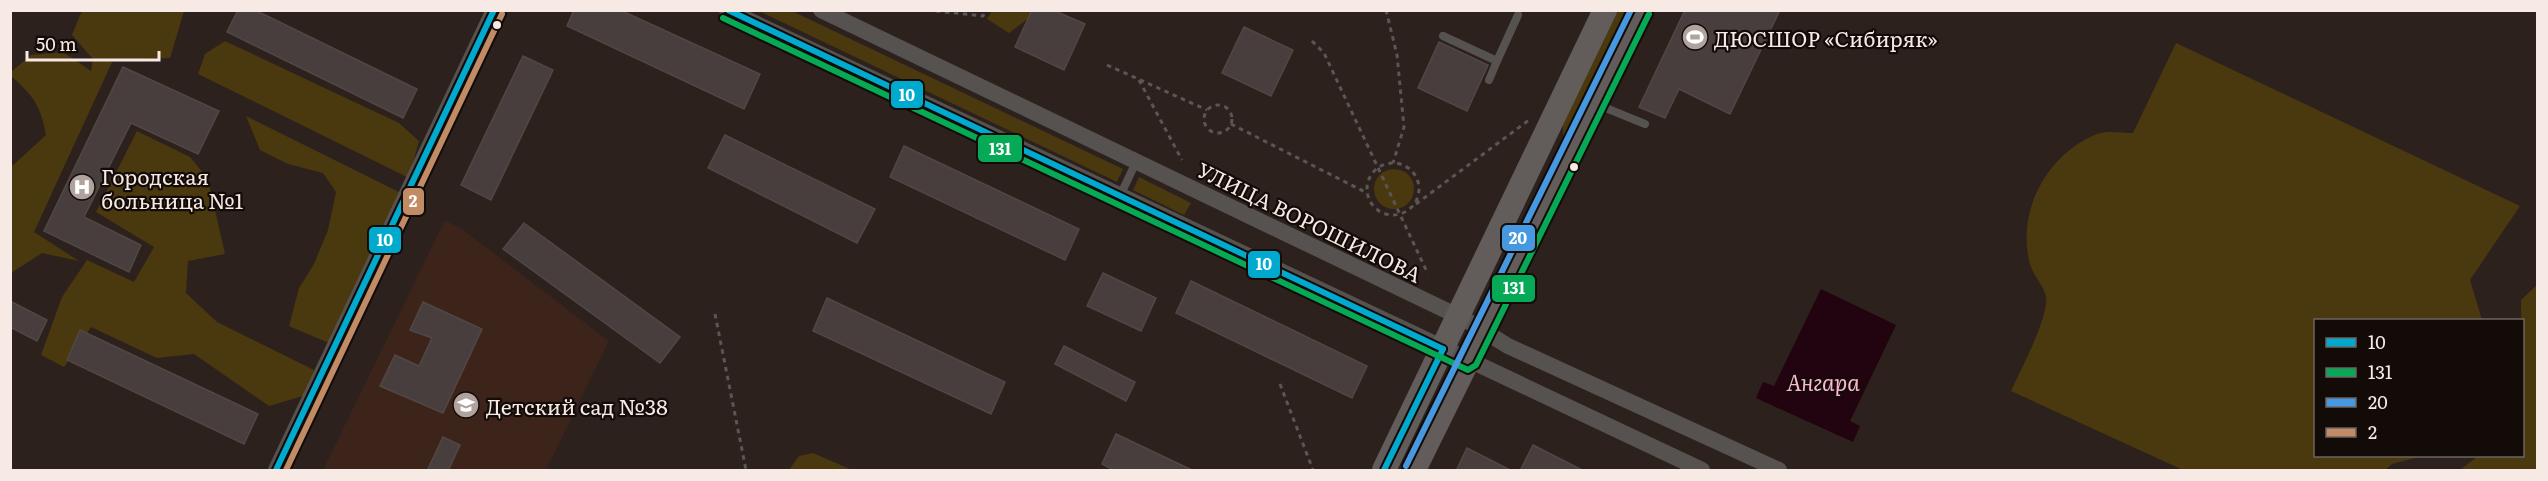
<svg xmlns="http://www.w3.org/2000/svg" width="2548" height="481" font-family="Literata,serif">
<rect width="100%" height="100%" fill="#2c211d"/>
<!-- built -->
<path fill="#3c241b" d="M445,220L463,230L609,341L546,470H323Z"/>
<!-- green -->
<g fill="#4a380f">
<path d="M86,11H184L170,58L113,60L34,232L79,261L42,253L11,273V167L46,135C41,106 33,95 11,76V72L31,55L63,52L91,71L93,59L72,35L81,13Z"/>
<path d="M759,11H792L1123,169L1117,182Z"/>
<path d="M992,11H1038L1009,33L987,19Z"/>
<path d="M1615,11H1629L1563,143V121Z"/>
<path d="M225,41L399,123L419,141L409,178L198,74L205,54Z"/>
<path d="M2176,43L2520,206L2470,280L2482,320H2316V456H2423L2392,464L2385,470H2183L2011,391C2020,371 2049,317 2046,297C2044,286 2033,275 2030,264C2016,211 2047,154 2097,134C2107,130 2123,133 2133,133Z"/>
<path d="M246,116L403,194L331,344L289,326L299,288L314,264L328,230L336,192L323,173L288,164L260,150Z"/>
<path d="M137,131L190,157L208,179L225,254L188,261L186,293L217,322L314,370L306,395L269,406L194,354L157,358L91,327L64,367L41,355L62,297L87,260L134,282L154,247L96,212Z"/>
<circle cx="1394" cy="189" r="20"/>
<path d="M1139,177L1191,203L1184,215L1133,190Z"/>
<path d="M2537,285V470H2460L2478,456H2522L2521,300Z"/>
<path d="M813,453L852,470H789L799,456Z"/>
</g>
<!-- water -->
<path fill="#220310" d="M1821,289L1896,325L1850,421L1860,426L1853,442L1756,398L1763,382L1774,386Z"/>
<!-- building -->
<g fill="#483e3d" stroke="#514744" stroke-width="1.5">
<path d="M238,10H255L417,89L403,118L227,32Z"/>
<path d="M574,10H620L760,74L744,109L567,26Z"/>
<path d="M1032,10H1053L1085,24L1064,70L1015,47Z"/>
<path d="M1685,10H1780L1730,114L1679,89L1665,118L1639,107Z"/>
<path d="M1244,27L1293,50L1271,96L1222,73Z"/>
<path d="M1439,42L1488,65L1467,111L1418,88Z"/>
<path d="M523,56L553,70L491,200L461,185Z"/>
<path d="M123,67L219,111L198,154L131,123L84,217L141,245L129,272L44,231Z"/>
<path d="M725,135L875,209L857,243L708,168Z"/>
<path d="M904,146L1079,229L1065,260L890,177Z"/>
<path d="M524,223L680,337L660,363L503,249Z"/>
<path d="M1103,273L1156,298L1141,331L1087,306Z"/>
<path d="M1191,281L1367,366L1352,398L1176,313Z"/>
<path d="M827,298L1005,382L991,414L813,331Z"/>
<path d="M10,301L47,320L37,341L10,327Z"/>
<path d="M423,302L482,329L443,413L380,386L395,355L419,366L432,338L410,330Z"/>
<path d="M80,330L258,414L244,444L67,360Z"/>
<path d="M1064,346L1135,382L1126,401L1055,364Z"/>
<path d="M1116,434L1194,471H1115L1102,464Z"/>
<path d="M443,437L460,445L448,471H427Z"/>
<path d="M1533,445L1584,471H1520Z"/>
<path d="M1467,448L1512,471H1456Z"/>
</g>
<g fill="none" stroke-linecap="round" stroke-linejoin="round">
<!-- path -->
<g stroke="#5b5653" stroke-width="3" stroke-dasharray="4.5 4.5" stroke-linecap="butt">
<path d="M927,10L983,16L986,10"/>
<path d="M1386,10L1397,55L1404,127L1393,163"/>
<path d="M1312,41L1324,53L1428,274"/>
<path d="M1107,65L1207,110"/>
<path d="M1139,80L1182,160"/>
<circle cx="1218" cy="119" r="14"/>
<path d="M1231,124L1367,193"/>
<circle cx="1393" cy="189" r="26"/>
<path d="M1416,204L1529,120"/>
<path d="M715,314L746,470"/>
<path d="M1280,384L1313,470"/>
</g>
<!-- lane -->
<g stroke="#565250" stroke-width="8">
<path d="M1443,36L1497,61L1518,15"/>
<path d="M1489,80L1497,61"/>
<path d="M1596,104L1645,124"/>
<path d="M1120,196L1136,162"/>
</g>
<!-- street -->
<g stroke="#565250" stroke-width="16">
<path d="M727,10L1702,470"/>
<path d="M821,10L1466,320L1508,346L1779,470"/>
<path d="M276,470L494,10"/>
</g>
<!-- secondary -->
<g stroke="#625d5a" stroke-width="24">
<path d="M1384,470L1605,10"/>
<path d="M1414,470L1641,10"/>
</g>
<defs>
<g id="bus-1">
<path d="M728,10L1443,349"/>
<path d="M276,470L494,10"/>
<path d="M1384,470L1443,349"/>
</g>
<path id="bus-2" d="M723,18L1468,370L1476,365L1649,14"/>
<path id="bus-3" d="M1406,466L1631,10"/>
<path id="bus-4" d="M286,470L502,14"/>
</defs>
<!-- bus-1 casing -->
<use href="#bus-1" stroke="#130b08" stroke-width="10"/>
<!-- bus-2 casing -->
<use href="#bus-2" stroke="#130b08" stroke-width="10"/>
<!-- bus-3 casing -->
<use href="#bus-3" stroke="#130b08" stroke-width="10"/>
<!-- bus-4 casing -->
<use href="#bus-4" stroke="#130b08" stroke-width="10"/>
<!-- bus-1 -->
<use href="#bus-1" stroke="#00a9ce" stroke-width="6"/>
<!-- bus-2 -->
<use href="#bus-2" stroke="#06aa56" stroke-width="6"/>
<!-- bus-3 -->
<use href="#bus-3" stroke="#4699e1" stroke-width="6"/>
<!-- bus-4 -->
<use href="#bus-4" stroke="#c18c65" stroke-width="6"/>
</g>
<!-- icons -->
<defs>
<symbol id="stadium-disc" viewBox="-11 -11 22 22"><circle r="9.5" fill="#b0a39e" stroke="#130b08"/><path d="M0-5a6.5 5 0 1 0 0 10a6.5 5 0 1 0 0-10ZM-3.5-1.8h7v3.6h-7Z" fill="#fff"/></symbol>
<symbol id="hospital-disc" viewBox="-11 -11 22 22"><circle r="9.5" fill="#b0a39e" stroke="#130b08"/><path d="M-5-5h3v3.5h4V-5h3V5h-3V1.5h-4V5h-3Z" fill="#fff"/></symbol>
<symbol id="school-disc" viewBox="-11 -11 22 22"><circle r="9.5" fill="#b0a39e" stroke="#130b08"/><path d="M0-5L7-2L0 1L-7-2ZM-4 1L0 2.5L4 1V4Q0 6-4 4Z" fill="#fff"/></symbol>
</defs>
<g fill-rule="evenodd">
<use href="#stadium-disc" x="1680" y="22" width="30" height="30"/>
<use href="#hospital-disc" x="67" y="172" width="30" height="30"/>
<use href="#school-disc" x="451" y="390" width="30" height="30"/>
</g>
<!-- markers -->
<g fill="#f7e9e4" stroke="#130b08" stroke-width="2">
<circle cx="497" cy="25" r="5"/>
<circle cx="1574" cy="167" r="5"/>
</g>
<g text-anchor="middle" dominant-baseline="central" stroke-width="4.5" stroke-linejoin="round" paint-order="stroke">
<!-- poi labels -->
<g font-size="21" fill="#f7e9e4" stroke="#130b08" text-anchor="start">
<text x="1714" y="37">ДЮСШОР «Сибиряк»</text>
<text x="101" y="175">Городская<tspan x="101" dy="24">больница №1</tspan></text>
<text x="486" y="405">Детский сад №38</text>
</g>
<!-- street labels -->
<g font-size="21" fill="#f7e9e4" stroke="#130b08">
<text transform="translate(1310 221) rotate(26)">УЛИЦА ВОРОШИЛОВА</text>
</g>
<!-- water labels -->
<g font-size="22" font-style="italic" fill="#feb6d3" stroke="#130b08">
<text x="1823" y="381">Ангара</text>
</g>
</g>
<g stroke="#130b08" stroke-width="2">
<rect x="890" y="80" width="34" height="29" rx="6" fill="#00a9ce"/>
<rect x="977" y="134" width="46" height="29" rx="6" fill="#06aa56"/>
<rect x="402" y="187" width="23" height="29" rx="6" fill="#c18c65"/>
<rect x="1501" y="224" width="35" height="28" rx="6" fill="#4699e1"/>
<rect x="368" y="226" width="34" height="28" rx="6" fill="#00a9ce"/>
<rect x="1247" y="250" width="34" height="29" rx="6" fill="#00a9ce"/>
<rect x="1491" y="274" width="45" height="29" rx="6" fill="#06aa56"/>
</g>
<g font-size="16" text-anchor="middle" font-weight="bold" fill="#fff">
<text x="907" y="101">10</text>
<text x="1000" y="155">131</text>
<text x="413" y="207">2</text>
<text x="1518" y="244">20</text>
<text x="385" y="246">10</text>
<text x="1264" y="270">10</text>
<text x="1514" y="294">131</text>
</g>
<!-- border -->
<rect width="2548" height="481" fill="none" stroke="#f7e9e4" stroke-width="24"/>
<!-- legend -->
<rect x="2314" y="319" width="210" height="138" fill="#130b08" stroke="#6e6460" stroke-width="1.5"/>
<rect x="2326" y="338" width="30" height="9" fill="#00a9ce" stroke="#6e6460" stroke-width="1.5"/>
<text x="2368" y="349" font-size="18" fill="#f7e9e4">10</text>
<rect x="2326" y="368" width="30" height="9" fill="#06aa56" stroke="#6e6460" stroke-width="1.5"/>
<text x="2368" y="379" font-size="18" fill="#f7e9e4">131</text>
<rect x="2326" y="398" width="30" height="9" fill="#4699e1" stroke="#6e6460" stroke-width="1.5"/>
<text x="2368" y="409" font-size="18" fill="#f7e9e4">20</text>
<rect x="2326" y="428" width="30" height="9" fill="#c18c65" stroke="#6e6460" stroke-width="1.5"/>
<text x="2368" y="439" font-size="18" fill="#f7e9e4">2</text>
<!-- scale -->
<path d="M27 51v9h132v-9" fill="none" stroke="#f7e9e4" stroke-width="3"/>
<text x="36" y="51" font-size="18" fill="#f7e9e4" stroke="#130b08" stroke-width="4.5" paint-order="stroke">50 m</text>
</svg>
